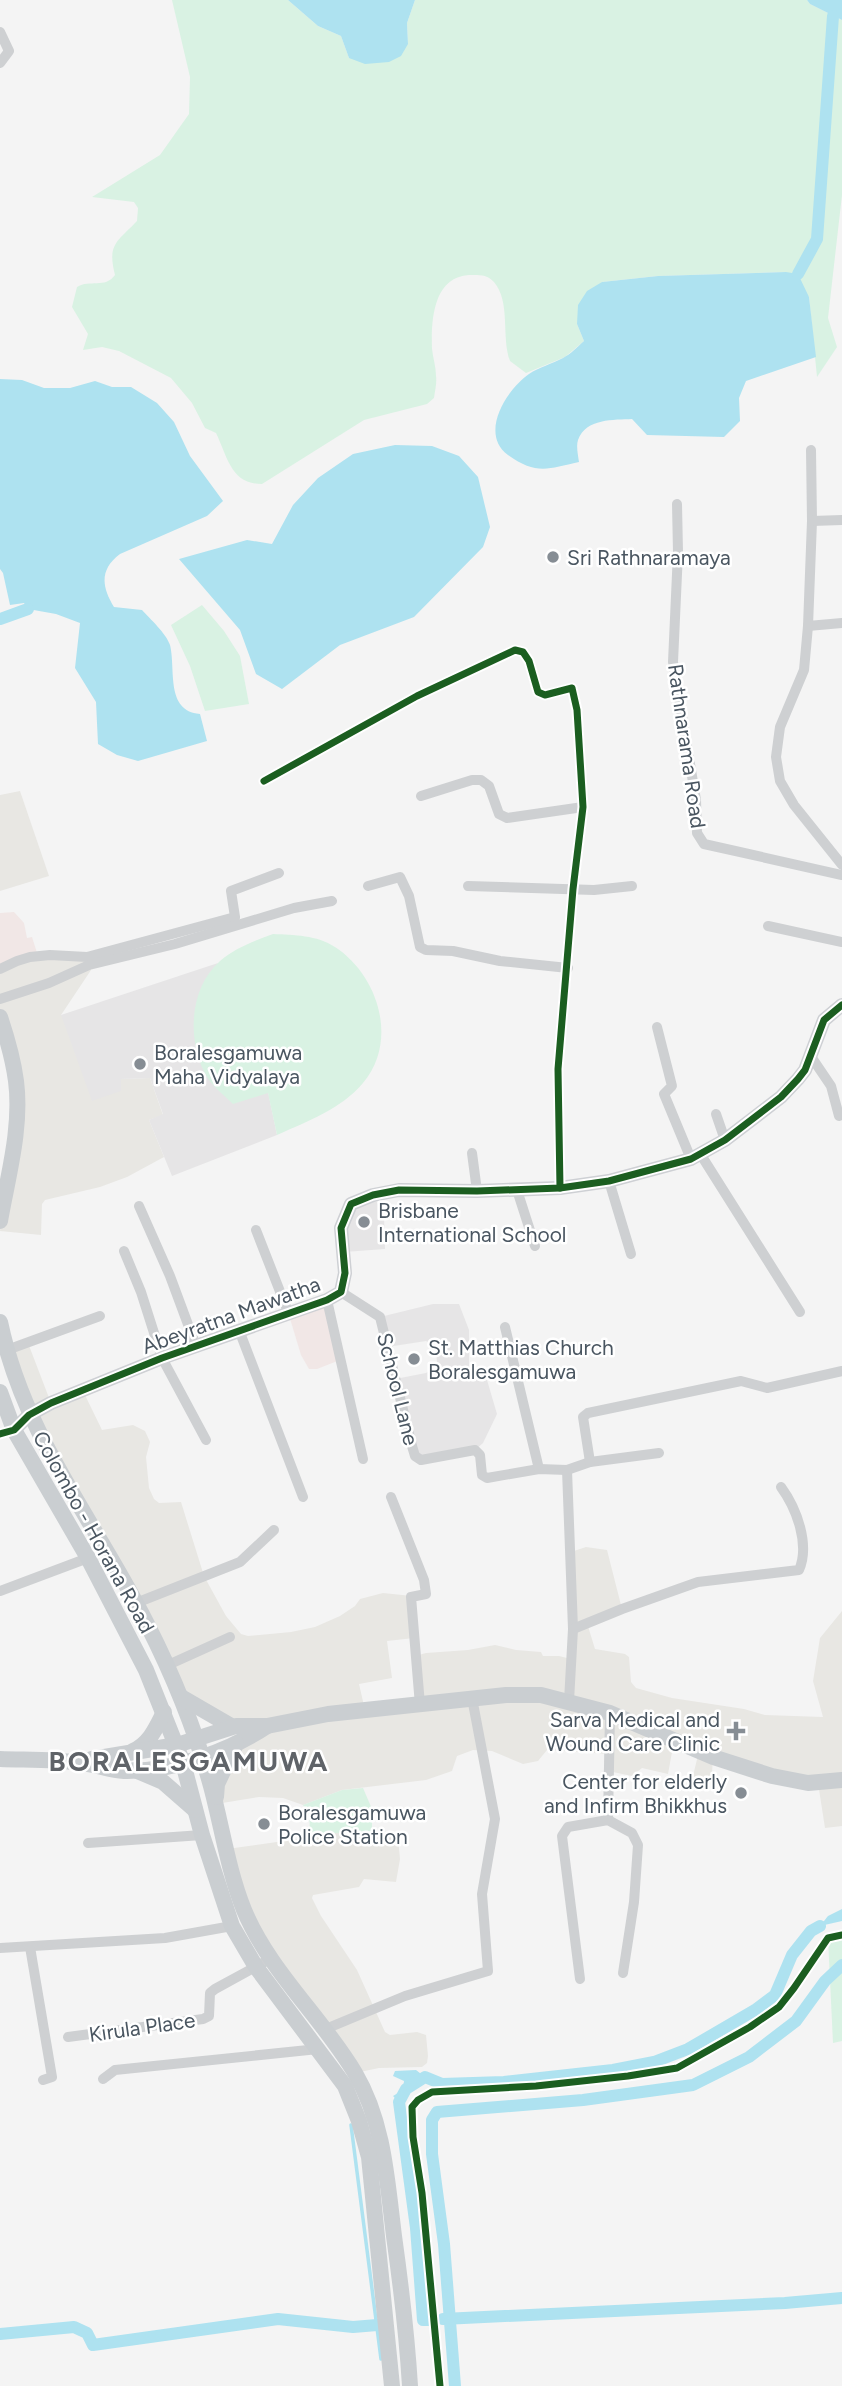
<svg xmlns="http://www.w3.org/2000/svg" width="842" height="2386" font-family="Figtree,sans-serif">
<rect width="100%" height="100%" fill="#f4f4f4"/>
<!-- commercial -->
<g fill="#e8e7e3">
<path d="M20,791L49,876L0,891V795Z"/>
<path d="M87,957L91,970L61,1015L120,1079L150,1078L163,1115L149,1120L164,1157L127,1177L100,1187L45,1200L42,1204L41,1235L0,1231L14,1069L0,1036V969L17,961Z"/>
<path d="M28,1343L51,1403L83,1391L102,1430L133,1425L145,1431L150,1442L146,1457L149,1488L154,1499L159,1503L181,1502L204,1576L226,1616L241,1634L248,1636L291,1632L315,1627L340,1616L355,1606L360,1599L383,1593L412,1596L414,1638L387,1641L392,1678L359,1684L365,1710L420,1705L415,1656L426,1653L468,1650L495,1645L516,1650L541,1652L543,1656H559L571,1659V1552L586,1547L607,1550L622,1609L587,1623L595,1649L625,1654L629,1657L631,1682L636,1688L672,1698L744,1709L765,1715L823,1717L813,1681L820,1638L842,1611V1826L825,1828L818,1783L713,1758L711,1788L694,1787L692,1780L699,1751L674,1741L668,1774L642,1768L632,1776L608,1771L609,1754L547,1750L538,1761L523,1764L492,1751L473,1750L457,1756L452,1771L426,1780L342,1790L303,1805L283,1798L259,1797L216,1804L236,1744L240,1725L181,1697L47,1451L7,1350Z"/>
<path d="M339,1832L389,1833L395,1834L398,1838L400,1859L396,1882L364,1879L359,1887L313,1895L312,1898L321,1916L357,1970L385,2032L390,2035L417,2032L426,2035L428,2056L427,2063L422,2067L379,2068L355,2073L270,1959L227,1849L298,1839L307,1834Z"/>
</g>
<!-- education -->
<g fill="#e6e5e6">
<path d="M218,963L201,989L268,1092L277,1135L172,1176L149,1120L163,1114L150,1078L121,1079V1091L92,1101L61,1015Z"/>
<path d="M373,1195L384,1215L385,1249L344,1252L345,1215Z"/>
<path d="M433,1304H459L469,1330V1367L476,1376L487,1380L497,1414L483,1443L475,1450L421,1460L395,1379L426,1373L434,1368L437,1362L436,1350L432,1344L426,1341L387,1347L380,1317Z"/>
</g>
<!-- medical -->
<g fill="#f1e7e6">
<path d="M14,912L24,923L27,938L32,937L38,956L0,969V913Z"/>
<path d="M327,1300L340,1360L317,1369H309L301,1355L288,1312Z"/>
</g>
<!-- green -->
<g fill="#d9f2e3">
<path d="M172,0H288L318,26L341,36L349,58L408,44L407,23L415,0H807L810,4L842,20V195L828,318L837,347L817,377L809,297L786,272L658,276L602,282L577,324L584,341L565,357L526,373L510,361C501,337 511,302 494,282C487,274 478,275 469,275C433,277 431,321 432,349C433,358 436,367 436,376C437,383 435,391 434,398L427,404L364,420L262,484C231,484 228,458 216,433L205,428L192,403L171,378L119,351L102,347L83,350L88,334L72,307L77,287C90,279 105,289 115,275C107,244 117,242 137,221L138,208L134,202L92,197L160,155L189,114L190,77Z"/>
<path d="M202,605L224,631L240,656L249,704L205,711L190,666L171,625Z"/>
<path d="M273,934C294,935 317,935 335,947C378,975 399,1040 363,1083C341,1109 308,1121 277,1135L268,1093L233,1104C225,1096 213,1087 207,1077C187,1043 188,989 220,961C235,948 254,941 273,934Z"/>
<path d="M363,1788L372,1809V1832L307,1834C313,1824 308,1814 303,1805L342,1790Z"/>
<path d="M842,1935V2041L833,2043L828,1938Z"/>
</g>
<!-- water -->
<g fill="#aee2f0">
<path d="M288,0H415L407,23L408,44L401,56L389,62L365,64L349,58L341,36L318,26Z"/>
<path d="M807,0H842V20L810,4Z"/>
<path d="M786,272L798,274L809,297L816,357L746,381L739,398L740,421L724,437L647,435L632,419C614,420 586,418 578,440C576,446 578,455 579,462C548,469 536,475 508,455C479,434 506,390 529,374C539,367 552,364 563,358C571,354 577,347 584,341L577,324L578,305L587,291L602,282L658,276Z"/>
<path d="M0,379L22,380L44,388H70L95,381L112,387H131L157,403L174,422L190,456L223,501L207,516L120,554C100,569 101,586 114,607L142,610C150,619 166,633 170,645C176,669 165,711 200,714L207,741L138,761L117,755L98,744L96,702L75,668L80,623L56,614L28,609L24,603L10,605L3,573L0,569Z"/>
<path d="M395,445L432,446L459,456L478,477L490,527L483,547L414,617L340,645L282,689L256,674L240,630L179,559L247,540L272,544L293,505L318,478L353,454Z"/>
<path d="M842,1909V1921L820,1926L828,1916Z"/>
<path d="M416,2070L425,2077L399,2102L393,2096L403,2090L404,2081L393,2076L395,2071Z"/>
</g>
<g fill="none" stroke-linecap="round" stroke-linejoin="round">
<!-- stream -->
<path stroke="#aee2f0" stroke-width="3.5" d="M351,2125L381,2359"/>
<!-- canal -->
<g stroke="#aee2f0" stroke-width="12">
<path d="M798,274L817,239L833,16"/>
<path d="M0,619L28,609"/>
<path d="M443,2319L785,2303L842,2298"/>
<path d="M430,2320H423L416,2228L399,2102L406,2089L425,2077L442,2084L504,2082L613,2070L654,2062L688,2049L755,2010L775,1995L792,1955L811,1931L820,1926"/>
<path d="M0,2334L74,2327L87,2333L93,2345L278,2319L353,2327L377,2325"/>
<path d="M455,2386L444,2244L432,2154V2120L437,2112L583,2100L693,2085L749,2057L796,2021L825,1981L842,1965"/>
</g>
<!-- street -->
<g stroke="#ced0d2" stroke-width="10">
<path d="M0,32L9,51L0,63"/>
<path d="M811,450L812,521L808,626L842,623"/>
<path d="M677,504L678,552L673,662L696,800L697,833L704,844L842,875"/>
<path d="M812,521L842,520"/>
<path d="M808,626L804,670L780,727L776,757L780,781L794,805L842,865"/>
<path d="M264,781L417,696L515,650L523,652L529,661L538,692L545,695L572,688L577,710L583,807L573,889L558,1069L560,1188"/>
<path d="M421,796L472,780H481L489,786L499,814L507,818L583,807"/>
<path d="M368,886L400,877L409,896L420,947L426,950L453,951L500,961L568,968"/>
<path d="M468,886L594,890L632,886"/>
<path d="M768,926L842,942"/>
<path d="M0,969L17,961L30,957L50,955L87,957L235,917L231,891L279,873"/>
<path d="M0,999L49,983L89,965L175,944L294,908L332,901"/>
<path d="M657,1027L672,1086L664,1094L691,1159"/>
<path d="M810,1055L831,1086L839,1116"/>
<path d="M716,1114L725,1140"/>
<path d="M472,1153L477,1191"/>
<path d="M701,1155L800,1312"/>
<path d="M609,1181L631,1254"/>
<path d="M517,1190L535,1246"/>
<path d="M139,1206L170,1276L196,1346"/>
<path d="M256,1230L288,1312"/>
<path d="M124,1251L141,1292L162,1358L206,1440"/>
<path d="M341,1292L380,1317L412,1446L415,1456L421,1460L475,1450L480,1455L482,1475L487,1478L539,1469L567,1470L590,1462L659,1453"/>
<path d="M327,1300L363,1459"/>
<path d="M505,1327L539,1469"/>
<path d="M239,1330L303,1497"/>
<path d="M7,1350L100,1316"/>
<path d="M0,1434L14,1430"/>
<path d="M590,1462L583,1417L588,1413L741,1381L767,1388L842,1371"/>
<path d="M567,1470L573,1629L569,1701"/>
<path d="M391,1497L424,1580L426,1594L411,1597L420,1705"/>
<path d="M0,1591L88,1558"/>
<path d="M136,1603L240,1562L274,1530"/>
<path d="M573,1629L622,1609L698,1582L799,1570C810,1545 797,1509 781,1487"/>
<path d="M168,1665L230,1637"/>
<path d="M608,1820L610,1713"/>
<path d="M88,1843L202,1835"/>
<path d="M30,1947L52,2077L43,2080"/>
<path d="M0,1948L165,1938L232,1926"/>
<path d="M580,1979L562,1836L568,1827L608,1820L632,1833L638,1845L634,1902L623,1973"/>
<path d="M323,2030L405,1996L488,1971L482,1894L495,1819L472,1698"/>
<path d="M68,2037L203,2019L209,2016L210,1993L215,1989L270,1959"/>
<path d="M103,2079L115,2070L318,2049"/>
</g>
<!-- secondary -->
<path stroke="#ced0d4" stroke-width="14" d="M14,1430L29,1415L51,1403L162,1358L327,1300L341,1292L345,1273L341,1228L351,1204L373,1195L399,1190L477,1191L560,1188L609,1181L691,1159L725,1140L781,1097L798,1079L805,1070L824,1020L842,1005"/>
<!-- primary -->
<g stroke="#caced1" stroke-width="16">
<path d="M0,1017C7,1038 13,1058 16,1081C22,1127 8,1176 0,1221"/>
<path d="M0,1322C24,1437 96,1522 147,1624C174,1677 195,1729 211,1786C222,1827 228,1870 244,1910C270,1972 321,2016 355,2073C384,2122 387,2180 394,2236C401,2286 407,2336 410,2386"/>
<path d="M0,1392L14,1430L88,1558L146,1670L183,1763L202,1835L232,1926L256,1967L345,2086L359,2121L369,2157L392,2386"/>
<path d="M181,1697L231,1726"/>
<path d="M133,1751C150,1743 156,1728 164,1712"/>
<path d="M0,1759C27,1760 54,1759 81,1763C95,1764 109,1770 124,1771C171,1772 228,1752 267,1726"/>
<path d="M82,1763L92,1759L177,1745L236,1726H267L328,1714L506,1695H541L610,1713L713,1757L772,1776L808,1783L842,1780"/>
<path d="M135,1770L163,1782L195,1810"/>
<path d="M216,1797L217,1784L236,1744"/>
</g>
<defs>
<g id="cycleway">
<path d="M264,781L417,696L515,650L523,652L529,661L538,692L545,695L572,688L577,710L583,807L573,889L558,1069L560,1188"/>
<path d="M0,1434L14,1430L29,1415L51,1403L162,1358L327,1300L341,1292L345,1273L341,1228L351,1204L373,1195L399,1190L477,1191L560,1188L609,1181L691,1159L725,1140L781,1097L798,1079L805,1070L824,1020L842,1005"/>
<path d="M440,2386L422,2193L413,2137L412,2107L418,2100L432,2092L536,2086L628,2076L677,2068L750,2027L779,2007L794,1988L828,1938L842,1935"/>
</g>
</defs>
<!-- cycleway casing -->
<use href="#cycleway" stroke="#fff" stroke-width="11"/>
<!-- cycleway -->
<use href="#cycleway" stroke="#1b5e20" stroke-width="7"/>
</g>
<!-- markers -->
<g fill="#868d94" stroke="#fff" stroke-width="2.5">
<circle cx="553" cy="557" r="7"/>
<circle cx="140" cy="1064" r="7"/>
<circle cx="364" cy="1222" r="7"/>
<circle cx="414" cy="1359" r="7"/>
<path d="M732.5 1720.5h7v7h7v7h-7v7h-7v-7h-7v-7h7z"/>
<circle cx="741" cy="1793" r="7"/>
<circle cx="264" cy="1824" r="7"/>
</g>
<g text-anchor="middle" dominant-baseline="central" stroke-width="5" stroke-linejoin="round" paint-order="stroke">
<!-- poi labels -->
<g font-size="21" fill="#4a5661" stroke="#fff" text-anchor="start">
<text x="567" y="557">Sri Rathnaramaya</text>
<text x="154" y="1052">Boralesgamuwa<tspan x="154" dy="24">Maha Vidyalaya</tspan></text>
<text x="378" y="1210">Brisbane<tspan x="378" dy="24">International School</tspan></text>
<text x="428" y="1347">St. Matthias Church<tspan x="428" dy="24">Boralesgamuwa</tspan></text>
<text x="720" y="1719" text-anchor="end">Sarva Medical and<tspan x="720" dy="24">Wound Care Clinic</tspan></text>
<text x="727" y="1781" text-anchor="end">Center for elderly<tspan x="727" dy="24">and Infirm Bhikkhus</tspan></text>
<text x="278" y="1812">Boralesgamuwa<tspan x="278" dy="24">Police Station</tspan></text>
</g>
<!-- street labels -->
<g font-size="21" fill="#4a5661" stroke="#fff">
<text transform="translate(687 746) rotate(82)">Rathnarama Road</text>
<text transform="translate(231 1315) rotate(-20)">Abeyratna Mawatha</text>
<text transform="translate(398 1389) rotate(76)">School Lane</text>
<text transform="translate(94 1532) rotate(61)">Colombo - Horana Road</text>
<text transform="translate(142 2027) rotate(-8)">Kirula Place</text>
</g>
<!-- district labels -->
<g font-size="28" font-weight="bold" letter-spacing="2" fill="#5f6368" stroke="#fff">
<text x="189" y="1761">BORALESGAMUWA</text>
</g>
</g>
</svg>
